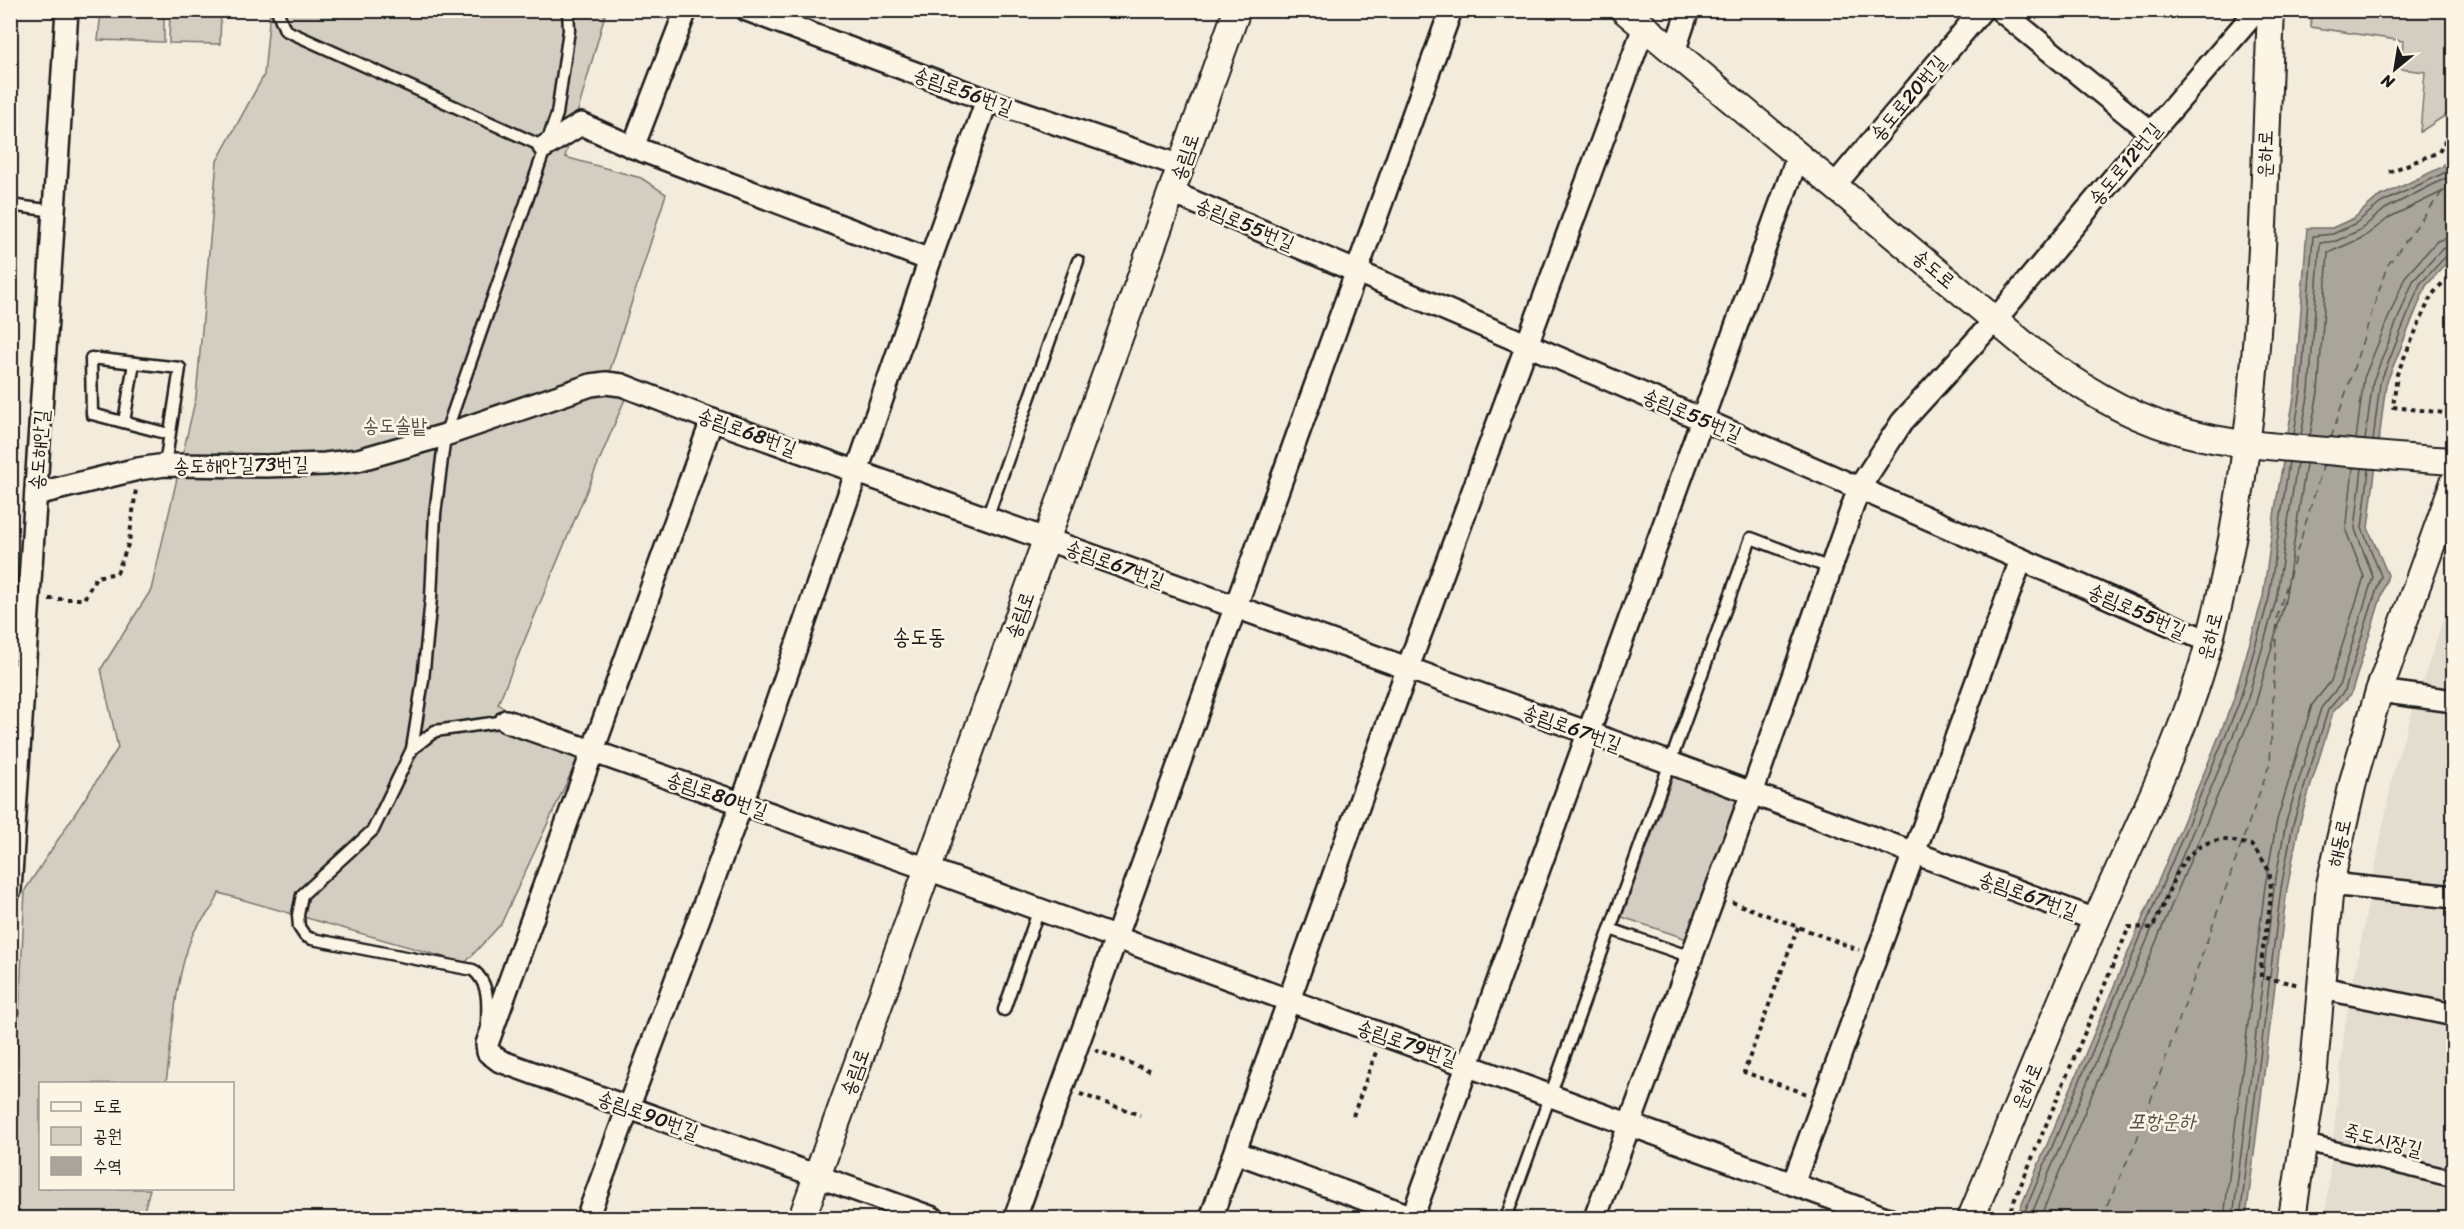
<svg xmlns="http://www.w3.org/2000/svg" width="2464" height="1229" font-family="Sriracha,'Poor Story',sans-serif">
<rect width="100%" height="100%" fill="#f3ecdd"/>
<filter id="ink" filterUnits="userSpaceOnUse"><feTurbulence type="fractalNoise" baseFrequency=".0167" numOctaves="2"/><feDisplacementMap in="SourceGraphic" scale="12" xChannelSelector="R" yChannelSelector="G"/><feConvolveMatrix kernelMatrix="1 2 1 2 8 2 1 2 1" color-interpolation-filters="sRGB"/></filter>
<g filter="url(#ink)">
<!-- built -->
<path fill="#e3ddcf" d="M2453,590V1218H2325L2345,1025L2394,768Z"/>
<!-- green -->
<g fill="#d3cec1" stroke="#78756e" stroke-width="1.5">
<path d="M101,11H164V42L98,40Z"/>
<path d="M170,11H221L220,44L169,43Z"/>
<path d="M270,11H606L565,157L641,178L666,194L606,383L627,394L498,704L577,760L501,924L465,963L219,893C213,913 198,920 192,936C174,981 173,1035 166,1083L40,1084V1188L150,1189L142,1218H11L10,1055H17L25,890L118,748L101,669L151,590L196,397L217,161L264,75Z"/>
<path d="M2311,11H2447L2453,51L2449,113L2420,132L2425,72L2401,69L2403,41L2311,27Z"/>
<path d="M1674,774L1742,799L1690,940L1622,917Z"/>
</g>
<!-- water -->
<path fill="#aaa59b" stroke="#716e68" stroke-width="1.5" d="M2453,152V256L2426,286L2386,384L2368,528L2388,575L2351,694L2333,712L2299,825L2287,889L2246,1218H2016L2209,761L2233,701L2263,597L2275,509L2295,391L2307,228H2332L2354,218L2377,198L2442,167Z"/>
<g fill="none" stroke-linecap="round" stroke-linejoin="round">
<!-- shore -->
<g stroke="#55534f" stroke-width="1.5">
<path d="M2294,434L2301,391L2313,236L2333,234L2356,223L2381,203L2446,172L2454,162"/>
<path d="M2301,435L2309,391L2320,243L2336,241L2360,230L2385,209L2454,174"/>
<path d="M2310,435L2318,392L2328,253L2364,237L2390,217L2454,186"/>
<path d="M2356,439L2364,378L2405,277L2437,241L2454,236"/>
<path d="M2365,440L2373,381L2413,281L2442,249L2454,245"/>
<path d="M2373,441L2380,383L2420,284L2447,255L2454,253"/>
<path d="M2022,1218L2239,703L2269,598L2289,462"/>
<path d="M2030,1218L2246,705L2276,600L2297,463"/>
<path d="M2040,1218L2254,709L2285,601L2306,464"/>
<path d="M2224,1218L2265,886L2277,820L2312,705L2331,681L2364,577L2346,531L2353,468"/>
<path d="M2233,1218L2274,888L2286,822L2321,708L2339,686L2373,577L2355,529L2362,468"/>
<path d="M2240,1218L2281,888L2293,824L2328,710L2345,690L2381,576L2362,528L2369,469"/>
</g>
<!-- ferry -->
<g stroke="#55534f" stroke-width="1.5" stroke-dasharray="8 6" stroke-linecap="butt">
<path d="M2331,438L2387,266L2454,176"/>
<path d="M2101,1218L2136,1142L2270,763L2277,617L2324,463"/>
</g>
<defs>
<g id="service">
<path d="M277,10L285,30L544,147"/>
<path d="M10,205L54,211"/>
<path d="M124,422L134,363"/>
<path d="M165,465L180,368L91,358L92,414L169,434"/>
<path d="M987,518L1078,261"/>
<path d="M412,749L435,731L506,721"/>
<path d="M1610,929L1691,957"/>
<path d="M1004,1010L1039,909"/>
<path d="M487,1027C487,1005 491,985 473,970L312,939L305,936L299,927L298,915L302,895L373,830L412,749L423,680L431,598L435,514L445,435L557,114L569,30L568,10"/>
<path d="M1506,1218L1751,538L1830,568"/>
</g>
<path id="pedestrian" d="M2303,1142L2454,1179"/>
<g id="minor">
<path d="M747,10L987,100L1181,166"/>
<path d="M2000,10L2151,133"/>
<path d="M1674,52L1688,10"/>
<path d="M544,147L581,124L633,147L930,260"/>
<path d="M633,147L686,10"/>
<path d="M1834,186L1982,10"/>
<path d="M1173,193L1701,419L2210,642"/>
<path d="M712,420L487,1044L488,1052L500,1061L933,1218"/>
<path d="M36,494L138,469L165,465L266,466L325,464L358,460L445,435L591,385L606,383L622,385L712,420L1589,733L2096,920"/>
<path d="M2379,691L2454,701"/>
<path d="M506,721L928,869L1886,1218"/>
<path d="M2330,884L2454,897"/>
<path d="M10,890L67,10"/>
<path d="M2322,988L2454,1015"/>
<path d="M1235,1152L1413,1217"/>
<path d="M1793,1184L2021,560"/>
<path d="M587,1218L742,803L930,260L987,100"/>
<path d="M1015,1218L1451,10"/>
<path d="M1211,1218L1407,670L1644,27"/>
<path d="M1412,1218L1798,156"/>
<path d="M1595,1218L1752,793L1859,488L1902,422L1995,320L2151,133L2257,10"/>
</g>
<g id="tertiary">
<path d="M1624,10L2032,351C2076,384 2122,414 2176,430C2217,443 2260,445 2302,449C2353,453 2403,458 2454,461"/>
<path d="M802,1218L1237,10"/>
<path d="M1971,1218C2014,1115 2056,1011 2101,909C2140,821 2186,733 2210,639C2264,435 2262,221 2271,10"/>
<path d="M2292,1218L2313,1079L2330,884L2354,778L2379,691L2454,482"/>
</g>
</defs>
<!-- service casing -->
<use href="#service" stroke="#1c1c1c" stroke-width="15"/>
<!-- pedestrian casing -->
<use href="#pedestrian" stroke="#1c1c1c" stroke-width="20"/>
<!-- minor casing -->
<use href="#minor" stroke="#1c1c1c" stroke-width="26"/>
<!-- tertiary casing -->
<use href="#tertiary" stroke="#1c1c1c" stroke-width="30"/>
<!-- path -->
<g stroke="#1c1c1c" stroke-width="4" stroke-dasharray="4.5 4.5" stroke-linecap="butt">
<path d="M2389,172L2439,152L2454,125"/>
<path d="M2454,270L2431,296L2397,374L2393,407L2454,414"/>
<path d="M49,599H84L96,577L117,573L129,542L136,489"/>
<path d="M1732,902L1859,950"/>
<path d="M1798,927L1744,1072L1807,1094"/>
<path d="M1095,1050L1151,1071"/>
<path d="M1080,1094L1140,1115"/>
<path d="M1353,1116L1376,1052"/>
<path d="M2007,1218L2129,927L2152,928C2171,897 2175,846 2219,840C2229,839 2241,843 2251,845C2258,854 2269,866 2270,877C2274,911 2260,944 2261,977L2300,985"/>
</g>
<!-- service -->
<use href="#service" stroke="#fcf5e5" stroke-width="10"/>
<!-- pedestrian -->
<use href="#pedestrian" stroke="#fcf5e5" stroke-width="15"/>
<!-- minor -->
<use href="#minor" stroke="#fcf5e5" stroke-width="21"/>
<!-- tertiary -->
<use href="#tertiary" stroke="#fcf5e5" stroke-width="26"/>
</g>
</g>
<g text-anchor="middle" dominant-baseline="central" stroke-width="5" stroke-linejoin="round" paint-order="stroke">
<!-- street labels -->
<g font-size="20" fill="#1c1c1c" stroke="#fcf5e5">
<text transform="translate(963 91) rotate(20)">송림로56번길</text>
<text transform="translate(1908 98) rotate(-50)">송도로20번길</text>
<text transform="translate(2265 154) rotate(-88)">운하로</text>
<text transform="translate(1185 157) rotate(-71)">송림로</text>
<text transform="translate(2125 164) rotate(-50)">송도로12번길</text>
<text transform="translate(1245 224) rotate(23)">송림로55번길</text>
<text transform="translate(1934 269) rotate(40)">송도로</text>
<text transform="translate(1692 415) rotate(23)">송림로55번길</text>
<text transform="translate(747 432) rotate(20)">송림로68번길</text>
<text transform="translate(39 450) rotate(-86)">송도해안길</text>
<text transform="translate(241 465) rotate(-1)">송도해안길73번길</text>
<text transform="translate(1115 564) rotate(20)">송림로67번길</text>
<text transform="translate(2137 611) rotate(24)">송림로55번길</text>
<text transform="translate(1020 615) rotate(-70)">송림로</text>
<text transform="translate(2210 636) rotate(-75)">운하로</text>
<text transform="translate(1572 728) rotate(20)">송림로67번길</text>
<text transform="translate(717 795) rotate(19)">송림로80번길</text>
<text transform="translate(2339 843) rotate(-77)">해동로</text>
<text transform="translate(2028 895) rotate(20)">송림로67번길</text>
<text transform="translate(1407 1043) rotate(19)">송림로79번길</text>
<text transform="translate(855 1072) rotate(-70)">송림로</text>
<text transform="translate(2027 1086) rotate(-67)">운하로</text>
<text transform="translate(648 1115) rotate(20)">송림로90번길</text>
<text transform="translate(2383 1140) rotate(14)">죽도시장길</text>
</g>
<!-- park labels -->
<g font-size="20" fill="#53514e" stroke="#fcf5e5">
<text x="395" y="425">송도솔밭</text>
</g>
<!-- water labels -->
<g font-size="21" font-style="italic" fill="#55534f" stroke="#fcf5e5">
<text x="2162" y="1121">포항운하</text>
</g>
<!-- quarter labels -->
<g font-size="22" fill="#1c1c1c" stroke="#fcf5e5">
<text x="919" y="636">송도동</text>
</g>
</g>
<!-- margin -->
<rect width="2464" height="1229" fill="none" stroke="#fcf5e5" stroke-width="36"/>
<rect x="18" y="18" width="2428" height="1193" fill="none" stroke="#1c1c1c" stroke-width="2" filter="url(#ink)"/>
<!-- legend -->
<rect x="39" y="1082" width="195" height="108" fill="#fcf5e5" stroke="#a29e95" stroke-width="1.5"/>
<rect x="51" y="1102" width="30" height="9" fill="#fcf5e5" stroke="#a29e95" stroke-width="1.5"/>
<text x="93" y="1112" font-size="18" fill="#1c1c1c">도로</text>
<rect x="51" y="1127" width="30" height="18" fill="#d3cec1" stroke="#a29e95" stroke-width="1.5"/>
<text x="93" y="1142" font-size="18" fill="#1c1c1c">공원</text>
<rect x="51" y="1157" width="30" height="18" fill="#aaa59b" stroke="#a29e95" stroke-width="1.5"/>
<text x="93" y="1172" font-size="18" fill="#1c1c1c">수역</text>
<!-- north arrow -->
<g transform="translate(2395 69) rotate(210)" stroke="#fcf5e5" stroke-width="4.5" paint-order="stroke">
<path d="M0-4.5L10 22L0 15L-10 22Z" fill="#1c1c1c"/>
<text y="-9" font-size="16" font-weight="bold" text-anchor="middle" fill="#1c1c1c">N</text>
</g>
</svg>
